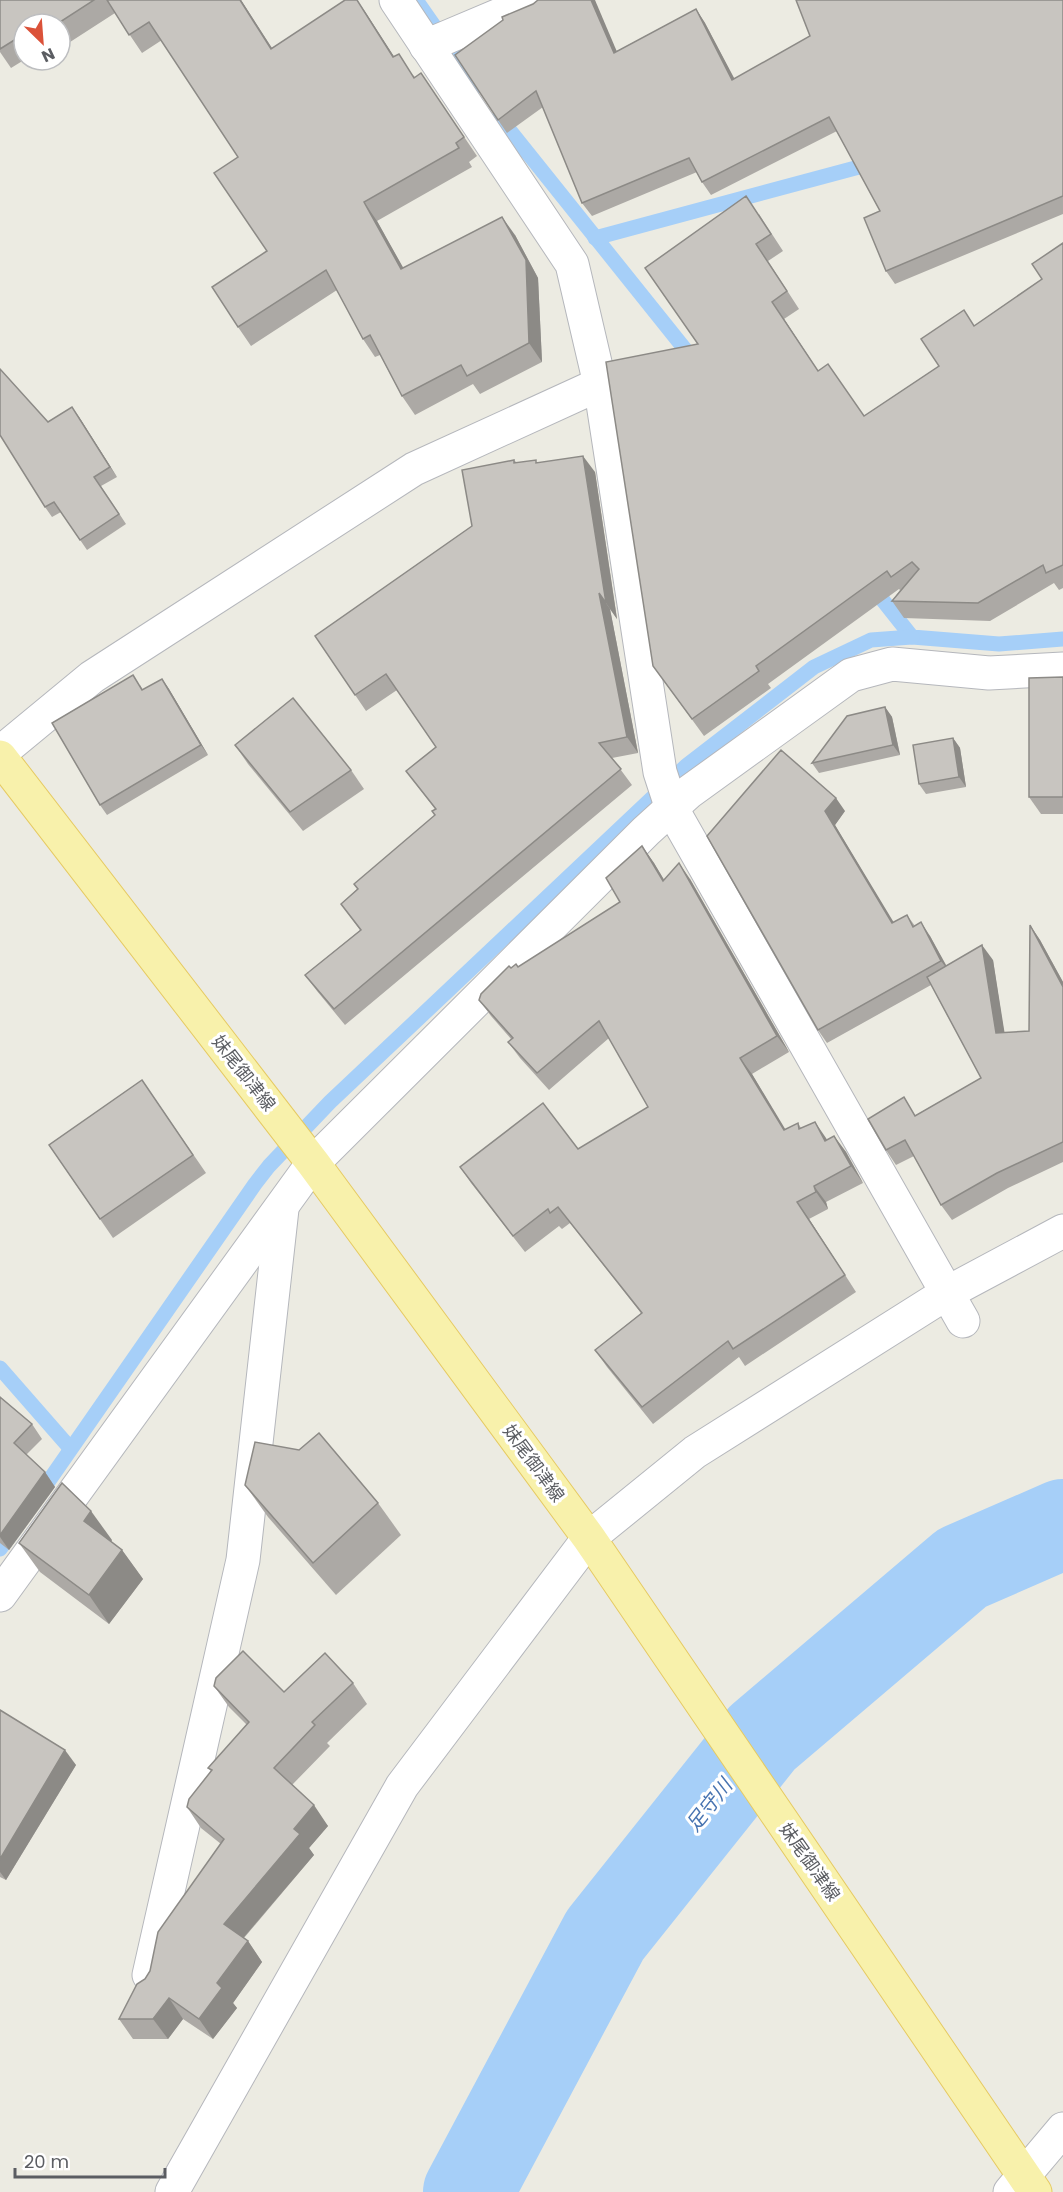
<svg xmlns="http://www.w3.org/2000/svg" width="1063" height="2192" font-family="Poppins,'Noto Sans JP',sans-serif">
<rect width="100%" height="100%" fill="#ecebe2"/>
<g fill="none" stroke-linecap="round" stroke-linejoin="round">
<!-- stream -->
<g stroke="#a6cff8" stroke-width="15">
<path d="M416,0L476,86"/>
<path d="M499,117L696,363"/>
<path d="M595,238L874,163"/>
<path d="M870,584L912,637L999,644L1063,639"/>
<path d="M0,1368L70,1448"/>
<path d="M39,1495L255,1184L269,1166L330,1102L686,766L814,667L871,640L912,637"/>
<path d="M0,1549L15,1529"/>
</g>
<!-- river -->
<path stroke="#a6cff8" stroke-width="90" d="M468,2192L605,1935L762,1738L962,1568L1063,1524"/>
<defs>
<g id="street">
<path d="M396,0L572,264L600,384L660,772L672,809L963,1321"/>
<path d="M426,46L535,0"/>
<path d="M0,753L92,677L414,469L600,384"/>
<path d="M0,1595L313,1163L646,831L689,792L851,675L892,664L989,673L1063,669"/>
<path d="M149,1975L243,1560L282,1209"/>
<path d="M172,2192L402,1786L589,1538L695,1452L947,1293L1063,1231"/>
<path d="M1010,2192L1063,2129"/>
</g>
<path id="primary" d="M0,757L313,1163L589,1538L1035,2192"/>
</defs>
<!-- street casing -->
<use href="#street" stroke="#b5b7bc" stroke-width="35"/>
<!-- primary casing -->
<use href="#primary" stroke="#e6ca62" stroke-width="35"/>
<!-- street -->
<use href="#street" stroke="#fff" stroke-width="33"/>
<!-- primary -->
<use href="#primary" stroke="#f8f1ab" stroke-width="33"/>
</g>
<!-- wall -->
<g fill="#aca9a5">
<path d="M0,0H241L272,48L357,0L394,57L415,77L421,73L477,156L469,162L472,167L377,221L403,268L515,235L538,278L542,362L480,394L473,384L415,415L402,396L380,355L375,357L363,339L337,290L251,346L238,327L267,251L238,157L162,40L142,53L115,13L67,44L62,37L60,38V24H24V60L11,68L0,52Z"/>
<path d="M1063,0V214L895,284L886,271L880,211L837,131L711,195L702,182L697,172L592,216L582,203L543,107L507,133L498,120L533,4L617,51L696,9L705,23L734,79Z"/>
<path d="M759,214L783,251L768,261L799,309L784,319L818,371L864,416L939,366L975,325L1042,279L1063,243V588L1059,590L1054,583L990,621L904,618L892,601L900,590L899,589L768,684L771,688L704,736L653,666L698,344Z"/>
<path d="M79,417L117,477L101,486L126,524L87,550L61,512L52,517L45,507L48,422Z"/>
<path d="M514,460L516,462L538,463L595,472L617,619L610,609L638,753L612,758L632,785L345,1025L317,991L305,975L360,930L341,904L435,815V809L406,771L436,747L397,690L366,711L315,636L472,526Z"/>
<path d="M1063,677V814H1041L1029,797Z"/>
<path d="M162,679L169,689L208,755L107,815L100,805L140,685L143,690Z"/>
<path d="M885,707L892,717L900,755L819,773L812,763Z"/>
<path d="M953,738L960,748L966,787L926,794L919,784Z"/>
<path d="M235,745L351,770L364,789L303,831L248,764Z"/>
<path d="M845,811L835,825L893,923L907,915L915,926L930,936L946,966L993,960L1004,1033L1029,1031L1030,925L1040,940L1063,982V1162L1008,1188L952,1220L941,1205L914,1156L896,1165L886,1150L916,1115L981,1078L931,985L827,1043L818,1030L707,836Z"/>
<path d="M642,846L654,863L664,880L690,879L789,1052L752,1074L785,1130L798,1123L801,1128L827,1140L834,1136L846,1152L863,1183L826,1202L828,1209L809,1219L856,1292L745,1366L739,1357L653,1424L607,1367L595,1350L641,1313L570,1223L562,1229L559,1226L525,1252L471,1183L460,1167L578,1149L648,1107L609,1038L549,1090L520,1058L508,1042L511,1039L491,1016L479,1000L511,968L518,967L620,902Z"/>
<path d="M142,1080L206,1173L113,1238L49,1145Z"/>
<path d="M0,1397L32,1424L42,1439L26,1455L45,1472L55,1487L9,1550L0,1543Z"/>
<path d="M245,1485L378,1503L401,1535L336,1595L268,1517Z"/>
<path d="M112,1540L111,1542L122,1550L143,1579L109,1624L40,1572L19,1543Z"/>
<path d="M353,1683L367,1704L327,1743L330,1746L292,1785L328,1826L309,1848L314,1855L244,1938L248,1941L262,1962L233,2003L237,2008L213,2039L183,2019L168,2039H133L119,2019L145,1979L221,1844L201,1828L187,1807L211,1771L208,1768L247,1725L229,1707L214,1686L284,1692Z"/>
<path d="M0,1710L76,1765L6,1880L0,1877Z"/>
</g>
<!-- shaded-wall -->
<g fill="#8c8a86">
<path d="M240,0H241L284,67L271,49Z"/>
<path d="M357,0L366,13L406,75L393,57Z"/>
<path d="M591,0H595L623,66L614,53Z"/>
<path d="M696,9L705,23L742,93L732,80Z"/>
<path d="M364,202L377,221L414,287L401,269Z"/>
<path d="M502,217L515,235L538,278L542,362L529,343Z"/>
<path d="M772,302L784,319L830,389Z"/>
<path d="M72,407L79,417L117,477L110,467Z"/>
<path d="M583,456L595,472L617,619L606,603Z"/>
<path d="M599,593L610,609L638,753L627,737Z"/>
<path d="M162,679L169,689L208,755L201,745Z"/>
<path d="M885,707L892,717L900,755L893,745Z"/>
<path d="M953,738L960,748L966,787L959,777Z"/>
<path d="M836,798L845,811L835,825L902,936L892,923L825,811Z"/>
<path d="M642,846L654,863L675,898L663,881Z"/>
<path d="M679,863L690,879L789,1052L777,1036Z"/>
<path d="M921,922L930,936L951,974L941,961Z"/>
<path d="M1030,925L1040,940L1063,982V987Z"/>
<path d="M982,945L993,960L1007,1048L996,1033Z"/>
<path d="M740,1058L752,1074L796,1147L784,1130Z"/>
<path d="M815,1122L826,1138L837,1158L825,1141Z"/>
<path d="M834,1136L846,1152L863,1183L851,1166Z"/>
<path d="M814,1186L826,1202L828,1209L816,1192Z"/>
<path d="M797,1202L809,1219L856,1292L845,1275Z"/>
<path d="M45,1472L55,1487L9,1550L0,1537V1535Z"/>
<path d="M91,1511L112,1540L104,1551L84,1521Z"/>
<path d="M122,1550L143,1579L109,1624L89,1595Z"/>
<path d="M65,1750L76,1765L6,1880L0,1872V1859Z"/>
<path d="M314,1805L328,1826L309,1848L314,1855L238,1944L224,1924L294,1829Z"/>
<path d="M248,1941L262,1962L233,2003L237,2008L213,2039L199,2019L217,1983Z"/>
<path d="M169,1998L183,2019L168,2039L153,2019Z"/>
</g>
<!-- building -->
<g fill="#c8c5c0" stroke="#8c8a86" stroke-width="1.5">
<path d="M0,0H94L57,24H53L50,18L40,24H24V34L0,49Z"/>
<path d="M107,0H240L271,49L345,0H357L393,57L399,54L414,78L421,73L464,137L456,143L459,148L364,202L401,269L502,217L526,260L529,343L467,376L461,365L402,396L370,335L363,339L326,270L238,327L212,287L267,251L214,173L238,157L149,22L129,35Z"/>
<path d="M538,0H591L614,53L696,9L732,80L810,36L796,0H1063V196L886,271L864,218L880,211L829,117L702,182L689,158L582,203L536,91L498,120L455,55L503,20L502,17L533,4Z"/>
<path d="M746,196L771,234L756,244L787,291L772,302L818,371L828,364L864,416L939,366L921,339L964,310L974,326L1042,279L1032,264L1063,243V565L1046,573L1043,565L978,603L892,601L919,569L912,562L891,577L887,571L756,666L759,671L692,719L653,666L606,362L698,344L645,268Z"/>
<path d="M0,369L48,422L72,407L110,467L94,477L119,514L80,540L54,502L45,507L0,435Z"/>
<path d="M583,456L606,603L599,593L627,737L599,743L621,769L334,1009L305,975L361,930L341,904L358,889L354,884L435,815L432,811L436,809L406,771L436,747L386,674L355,695L315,636L472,526L462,470L514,460V463L536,460V463Z"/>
<path d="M133,675L142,690L162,679L201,745L100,805L52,723Z"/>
<path d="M1063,677V797H1029V678Z"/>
<path d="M293,698L351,770L290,812L235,745Z"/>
<path d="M885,707L893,745L812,763L847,716Z"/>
<path d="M953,738L959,777L919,784L913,745Z"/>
<path d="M781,750L836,798L825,811L892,923L907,915L913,927L921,922L941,961L818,1030L707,836Z"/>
<path d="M642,846L663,881L679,863L777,1036L740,1058L784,1130L798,1123L799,1129L815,1122L825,1141L834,1136L851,1166L814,1186L816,1192L797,1202L845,1275L733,1349L728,1341L642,1407L595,1350L642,1313L558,1207L550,1213L548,1209L513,1236L460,1167L543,1103L578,1149L648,1107L599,1021L537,1073L508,1042L513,1038L479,1000L481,994L509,966L511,968L516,964L518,967L620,902L606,878Z"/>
<path d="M1030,925L1063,987V1142L997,1173L941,1205L905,1140L886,1150L868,1119L904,1097L915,1116L981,1078L927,977L982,945L996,1033L1029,1031Z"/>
<path d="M142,1080L193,1155L100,1219L49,1145Z"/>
<path d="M0,1397L32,1424L14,1443L45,1472L0,1535Z"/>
<path d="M319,1433L378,1503L313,1563L245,1485L255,1442L299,1450Z"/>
<path d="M62,1483L91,1511L84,1521L122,1550L89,1595L19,1543Z"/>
<path d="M243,1651L284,1692L325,1653L353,1683L312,1722L315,1725L274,1768L314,1805L294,1829L300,1834L224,1924L248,1941L217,1983L222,1988L199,2019L169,1998L153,2019H119L137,1984L145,1979L150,1971L158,1932L224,1839L187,1807L189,1799L212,1770L208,1768L249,1722L214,1686L216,1678Z"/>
<path d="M0,1710L65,1750L0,1859Z"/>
</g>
<g text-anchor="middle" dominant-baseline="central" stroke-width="6" stroke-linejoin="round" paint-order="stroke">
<!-- street labels -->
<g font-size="18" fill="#5b5d62" stroke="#fff">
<text transform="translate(244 1073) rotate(52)">妹尾御津線</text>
<text transform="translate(534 1463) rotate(54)">妹尾御津線</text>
<text transform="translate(810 1862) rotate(55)">妹尾御津線</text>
</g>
<!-- water labels -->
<g font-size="20" font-style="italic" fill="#4874b1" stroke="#fff">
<text transform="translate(709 1805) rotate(-52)">足守川</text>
</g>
</g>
<!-- north arrow -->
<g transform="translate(42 42) rotate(155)"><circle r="28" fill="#ffffff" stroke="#bdbec0" stroke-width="1.5"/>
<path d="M0-4.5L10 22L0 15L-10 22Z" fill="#db5239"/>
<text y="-9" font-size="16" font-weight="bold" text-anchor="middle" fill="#5b5d62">N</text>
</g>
<!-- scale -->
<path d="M15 2168v9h150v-9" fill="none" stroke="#5b5d62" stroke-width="3"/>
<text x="24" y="2168" font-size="18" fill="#5b5d62" stroke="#ffffff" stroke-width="4.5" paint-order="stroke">20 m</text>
</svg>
